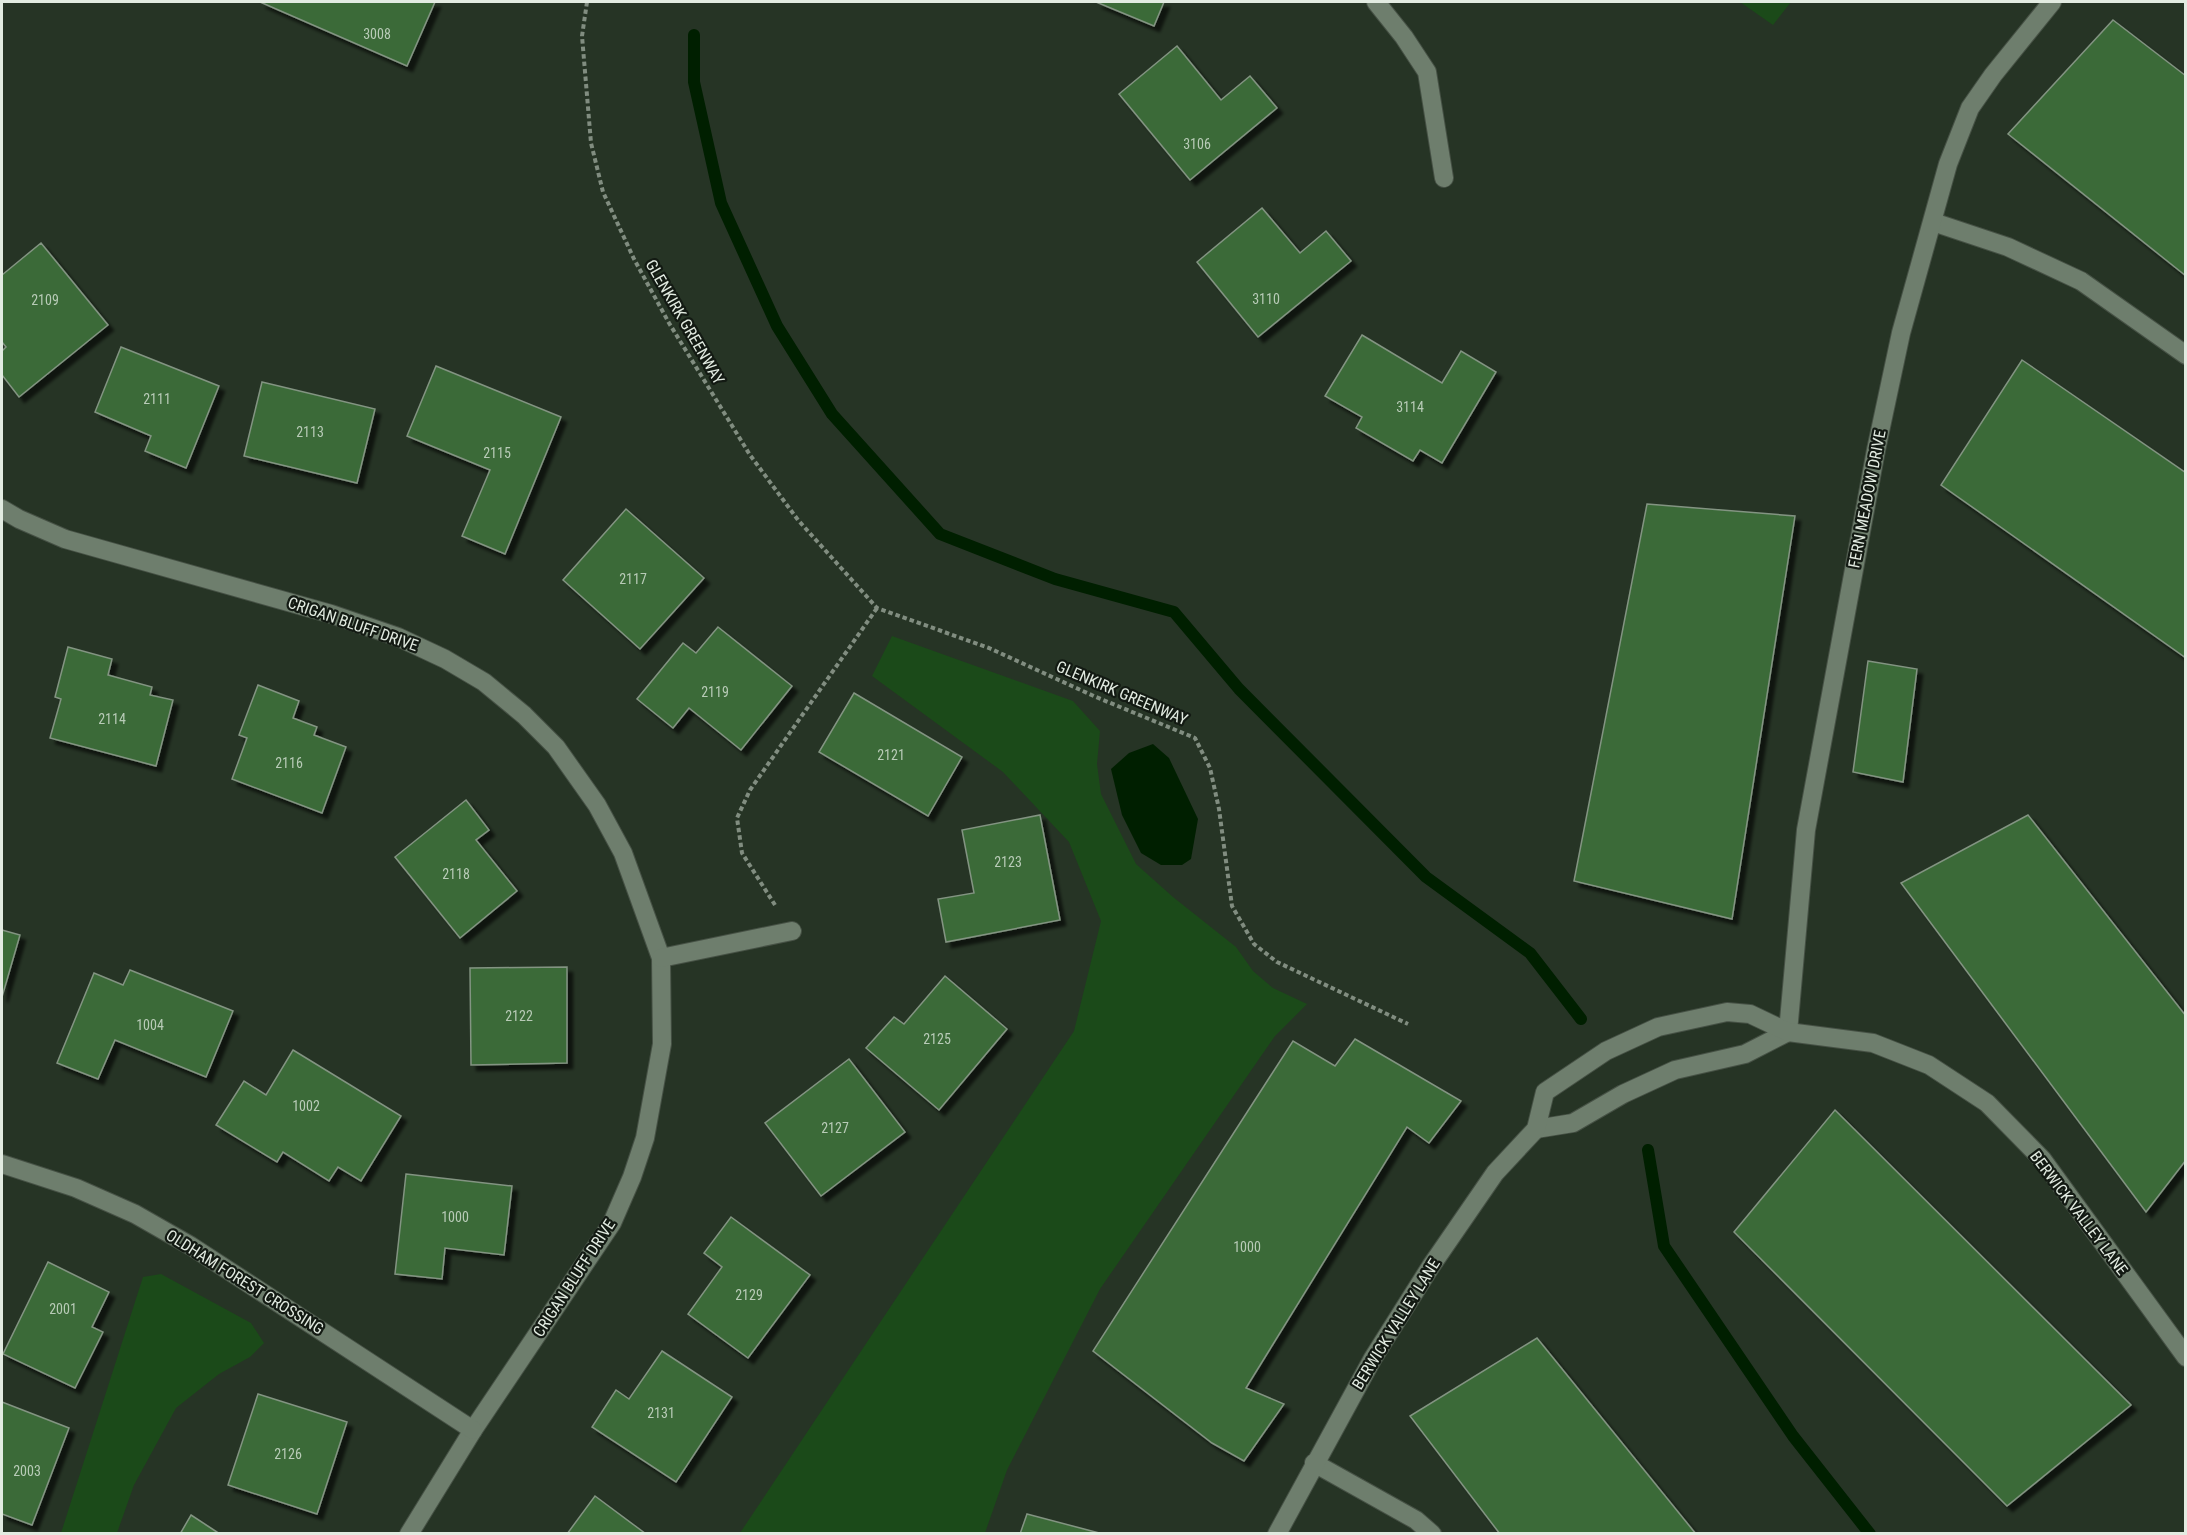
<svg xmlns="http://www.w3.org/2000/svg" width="2187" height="1535" font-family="'Roboto Condensed',sans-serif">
<defs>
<filter id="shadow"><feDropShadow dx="5.5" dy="5.5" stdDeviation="1.5" flood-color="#0009"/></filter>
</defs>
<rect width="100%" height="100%" fill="#263425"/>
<!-- green -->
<g fill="#1b4a19">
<path d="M1740,2H1791L1773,25Z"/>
<path d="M892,636L1073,701L1100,731L1097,764L1101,794L1136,864L1173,897L1236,947L1253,971L1273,988L1307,1004L1275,1036L1100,1289L1007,1470L985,1533H740L1074,1031L1101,921L1069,842L1003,772L872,676Z"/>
<path d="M161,1274L251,1323L264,1343L250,1357L219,1374L176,1408L134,1485L117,1533H61L143,1277Z"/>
</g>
<!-- water -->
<path fill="#001f00" d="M1153,744L1169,758L1198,819L1191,859L1182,865H1161L1141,853L1122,815L1111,769L1129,753Z"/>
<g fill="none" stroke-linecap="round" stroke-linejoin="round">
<!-- stream -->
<g stroke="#001f00" stroke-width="12">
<path d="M694,35V82L721,203L777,326L832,414L940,534L1055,579L1174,612L1239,689L1426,877L1530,953L1581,1019"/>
<path d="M1648,1150L1664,1246L1793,1436L1870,1534"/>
</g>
</g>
<!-- building -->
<g fill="#3b6b39" stroke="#839482" stroke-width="1.5" filter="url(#shadow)">
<path d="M260,2H435L407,66Z"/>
<path d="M1096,2H1164L1154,26Z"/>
<path d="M2113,20L2186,76V276L2008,134Z"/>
<path d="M1177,46L1221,100L1250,76L1277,108L1190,180L1119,94Z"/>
<path d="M1262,208L1300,253L1326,231L1351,261L1258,337L1197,262Z"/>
<path d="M41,243L108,325L19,397L2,375V351L6,347L2,342V275Z"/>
<path d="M1362,335L1442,383L1461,351L1496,372L1442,463L1420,450L1413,461L1356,428L1362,417L1325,396Z"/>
<path d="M121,347L219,386L186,468L145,451L151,436L95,412Z"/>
<path d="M2022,360L2186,473V658L1941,485Z"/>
<path d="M436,366L561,417L505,554L462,536L490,470L407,436Z"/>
<path d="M262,382L375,409L357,483L244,456Z"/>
<path d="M1647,504L1795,516L1732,919L1574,881Z"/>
<path d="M626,509L704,578L640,649L563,580Z"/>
<path d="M718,627L792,686L741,750L689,708L673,728L637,699L683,643L696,653Z"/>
<path d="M68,647L112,659L108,675L152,687L150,695L173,700L156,766L50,738L61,699L55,697Z"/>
<path d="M1868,661L1917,669L1903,782L1853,772Z"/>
<path d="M258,685L299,701L293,718L317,727L314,735L346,747L322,813L232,779L247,738L239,735Z"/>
<path d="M854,693L962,757L928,816L819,752Z"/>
<path d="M466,800L489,830L476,840L517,891L460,938L395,857Z"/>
<path d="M1040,815L1060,920L946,942L938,899L974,893L962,830Z"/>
<path d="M2028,815L2186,1016V1160L2146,1212L1901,883Z"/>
<path d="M2,930L20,935L2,997Z"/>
<path d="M567,967V1063L471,1065L470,968Z"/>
<path d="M130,970L233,1011L206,1077L115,1040L98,1079L57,1063L94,973L123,985Z"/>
<path d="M945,976L1007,1029L939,1110L866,1048L894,1017L904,1024Z"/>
<path d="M1355,1039L1461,1101L1429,1143L1407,1127L1246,1388L1284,1404L1244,1461L1212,1443L1093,1351L1293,1041L1335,1066Z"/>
<path d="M293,1050L401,1116L361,1181L338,1167L329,1181L283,1152L277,1162L216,1125L244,1081L266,1095Z"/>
<path d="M849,1059L905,1132L821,1196L765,1123Z"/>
<path d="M1835,1110L2131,1405L2007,1506L1734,1232Z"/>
<path d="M406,1174L512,1186L504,1255L445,1248L442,1279L395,1274Z"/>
<path d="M731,1217L810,1275L748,1358L688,1314L722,1267L704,1253Z"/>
<path d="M48,1262L109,1292L92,1327L103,1332L75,1388L3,1354Z"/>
<path d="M1537,1338L1696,1534H1500L1410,1416Z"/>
<path d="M662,1351L732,1397L676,1482L592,1427L616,1390L629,1399Z"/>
<path d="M258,1394L347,1422L317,1514L228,1485Z"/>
<path d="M2,1402L69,1428L32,1525L2,1514Z"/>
<path d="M595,1496L646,1534H567Z"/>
<path d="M1027,1514L1103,1534H1020Z"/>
<path d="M191,1515L220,1534H180Z"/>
</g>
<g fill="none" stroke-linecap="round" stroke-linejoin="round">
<defs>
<g id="street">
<path d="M1376,2L1404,37L1427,72L1444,178"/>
<path d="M1933,222L2008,247L2081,281L2186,355"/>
<path d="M2,509L19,519L65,539L331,614L398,637L445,659L484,682L524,715L556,747L597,805L623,853L661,958L662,1044L645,1138L632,1177L612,1223L473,1430L409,1534"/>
<path d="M661,958L792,931"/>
<path d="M1788,1032L1806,830L1876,450L1901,333L1948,164L1970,108L1993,75L2052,2"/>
<path d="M1536,1129L1573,1123L1623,1094L1675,1070L1745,1054L1788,1032"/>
<path d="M2,1164L76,1188L135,1214L191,1246L473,1430"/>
<path d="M1314,1463L1416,1520L1432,1534"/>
<path d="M1277,1534L1373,1358L1431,1266L1495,1173L1536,1129L1545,1092L1606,1051L1658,1027L1727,1012L1750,1014L1788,1032L1873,1043L1929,1065L1987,1103L2042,1159L2186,1357"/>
</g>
</defs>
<!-- street casing -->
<use href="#street" stroke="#465145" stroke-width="20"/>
<!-- path -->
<g stroke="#818d80" stroke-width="4" stroke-dasharray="4.5 3" stroke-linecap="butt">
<path d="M587,2L582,36L591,143L603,192L634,259L669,323L750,455L798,520L877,608L989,648L1096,697L1195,738L1210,768L1219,809L1232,906L1254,944L1277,962L1408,1024"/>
<path d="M775,905L742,853L737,818L750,790L877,608"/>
</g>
<!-- street -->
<use href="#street" stroke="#6e7e6d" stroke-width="18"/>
</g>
<g text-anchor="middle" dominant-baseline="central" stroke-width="4.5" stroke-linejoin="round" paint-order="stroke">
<!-- number labels -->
<g font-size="14" fill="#b8cbb7">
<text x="377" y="34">3008</text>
<text x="1197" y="144">3106</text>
<text x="1266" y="299">3110</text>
<text x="45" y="300">2109</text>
<text x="157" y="399">2111</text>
<text x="1410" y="407">3114</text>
<text x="310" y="432">2113</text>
<text x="497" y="453">2115</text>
<text x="633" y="579">2117</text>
<text x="715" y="692">2119</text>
<text x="112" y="719">2114</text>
<text x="891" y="755">2121</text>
<text x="289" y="763">2116</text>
<text x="1008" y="862">2123</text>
<text x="456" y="874">2118</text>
<text x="519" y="1016">2122</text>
<text x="150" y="1025">1004</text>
<text x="937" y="1039">2125</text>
<text x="306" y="1106">1002</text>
<text x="835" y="1128">2127</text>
<text x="455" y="1217">1000</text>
<text x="1247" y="1247">1000</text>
<text x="749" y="1295">2129</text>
<text x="63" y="1309">2001</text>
<text x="661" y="1413">2131</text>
<text x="288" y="1454">2126</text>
<text x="27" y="1471">2003</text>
</g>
<!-- street labels -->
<g font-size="16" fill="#e2ebe1" stroke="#131a13">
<text transform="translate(685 322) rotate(60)">GLENKIRK GREENWAY</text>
<text transform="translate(1867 499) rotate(-79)">FERN MEADOW DRIVE</text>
<text transform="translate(353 624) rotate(19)">CRIGAN BLUFF DRIVE</text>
<text transform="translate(1122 693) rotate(23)">GLENKIRK GREENWAY</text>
<text transform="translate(2079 1213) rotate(53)">BERWICK VALLEY LANE</text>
<text transform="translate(574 1278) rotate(-57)">CRIGAN BLUFF DRIVE</text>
<text transform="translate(245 1282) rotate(32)">OLDHAM FOREST CROSSING</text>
<text transform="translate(1396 1324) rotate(-58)">BERWICK VALLEY LANE</text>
</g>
</g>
<!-- border -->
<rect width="2187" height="1535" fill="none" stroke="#e2ebe1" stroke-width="6"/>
</svg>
